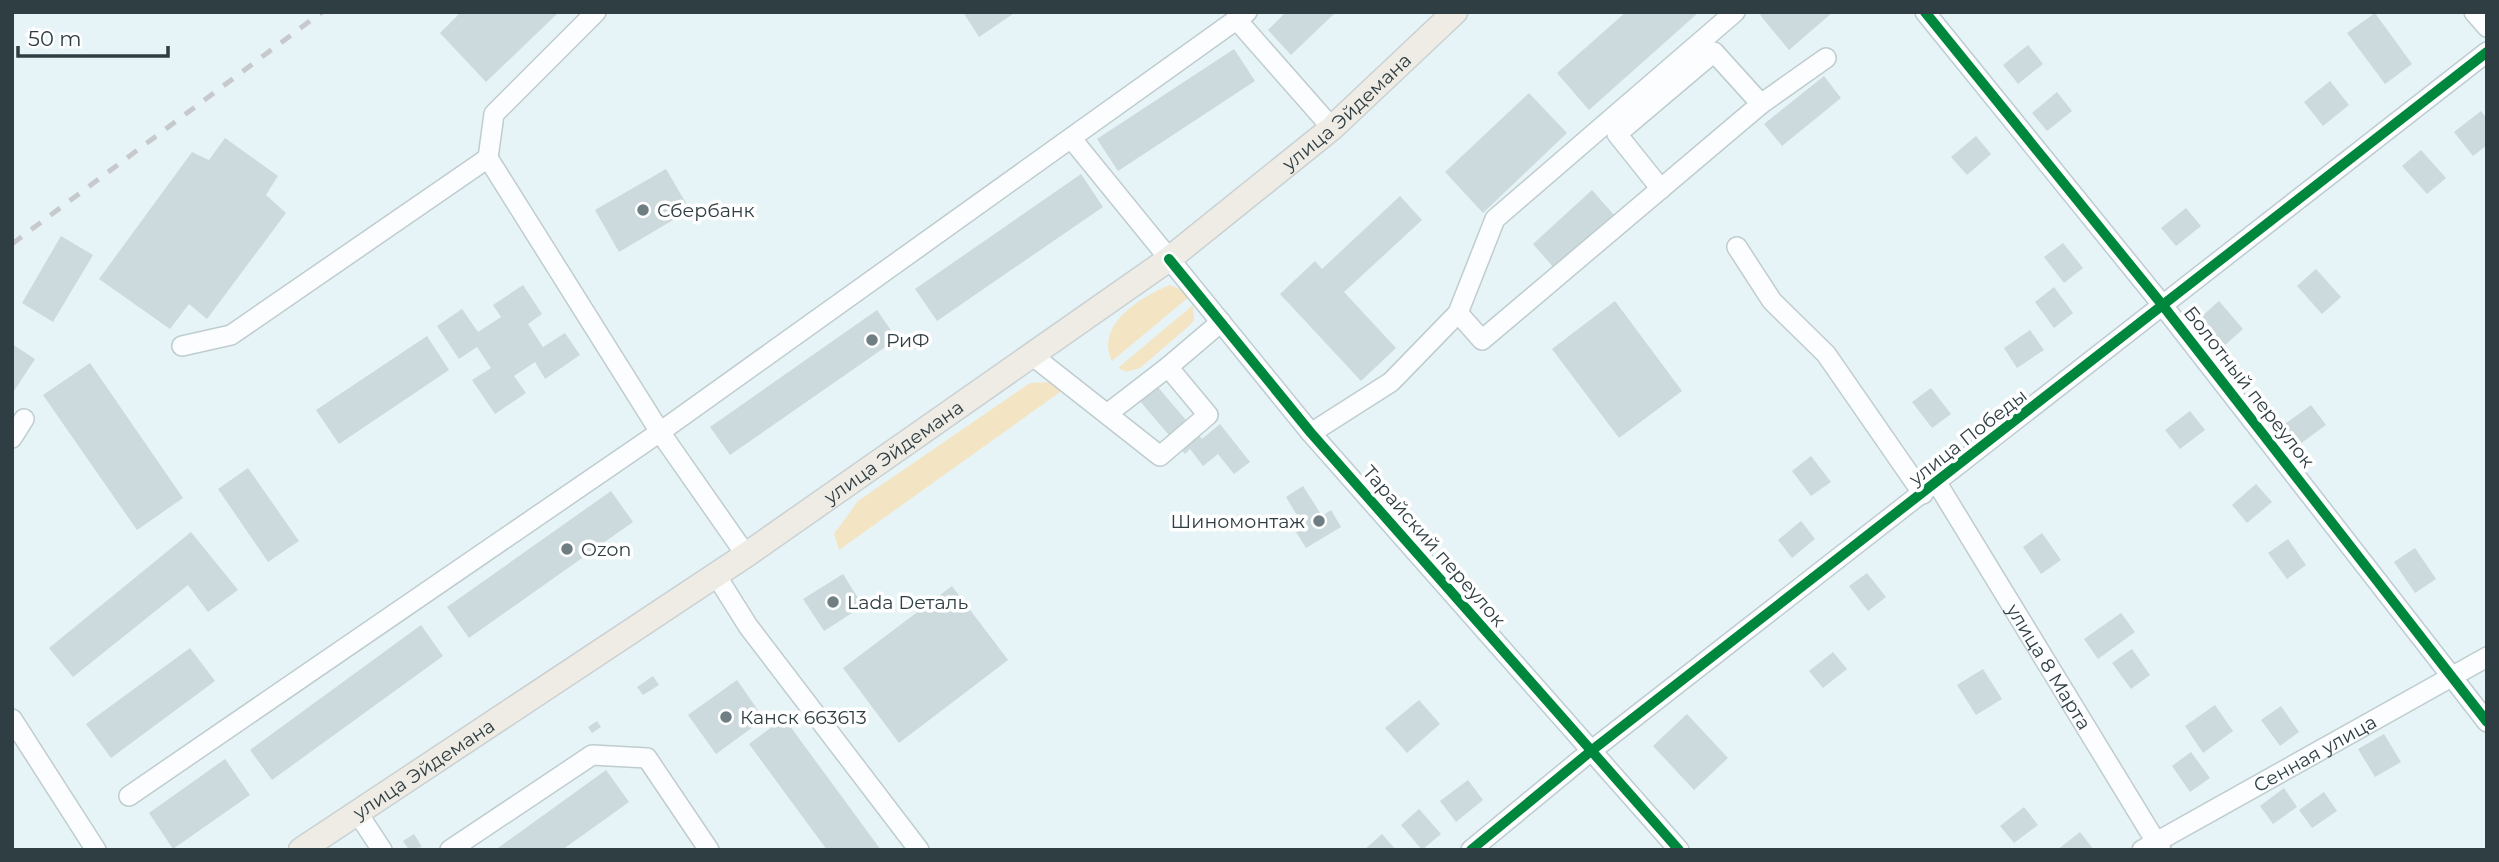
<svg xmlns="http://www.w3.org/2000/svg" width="2499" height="862" font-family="Montserrat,sans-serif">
<rect width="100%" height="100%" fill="#e7f4f7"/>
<!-- green -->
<g fill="#f3e4c3">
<path d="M1170,285L1182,290L1189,297L1112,361C1094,325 1142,296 1170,285Z"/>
<path d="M1193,305L1194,320L1189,326L1140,368L1126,372L1118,368Z"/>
<path d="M1053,382L1063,390L839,550L834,534L858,501L1030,383Z"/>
</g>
<!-- building -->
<g fill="#cddadd">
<path d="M461,12H559L486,82L440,33Z"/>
<path d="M963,12H1016L979,37Z"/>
<path d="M1286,12H1336L1291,55L1268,30Z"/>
<path d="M1626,12H1699L1589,110L1557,73Z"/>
<path d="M1763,12H1833L1789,50L1760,15Z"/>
<path d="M2375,13L2412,64L2385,84L2347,33Z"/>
<path d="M2028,45L2043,64L2018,84L2003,65Z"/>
<path d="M1234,49L1255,81L1118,171L1097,139Z"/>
<path d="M1824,76L1841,98L1782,146L1764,124Z"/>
<path d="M2330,81L2349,105L2323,126L2304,102Z"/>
<path d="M2057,92L2072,111L2047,131L2032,113Z"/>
<path d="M1529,93L1567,133L1483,213L1445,172Z"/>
<path d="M2481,111L2487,119V145L2473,156L2454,132Z"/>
<path d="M1976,136L1991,154L1967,175L1951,157Z"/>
<path d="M225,138L278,176L266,195L286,213L207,319L189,304L170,329L99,279L192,152L209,160Z"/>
<path d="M2421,150L2446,178L2427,194L2402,166Z"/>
<path d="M666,169L690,210L619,252L595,210Z"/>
<path d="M1081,174L1103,207L937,321L915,289Z"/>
<path d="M1592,190L1614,215L1555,269L1533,244Z"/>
<path d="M1400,196L1422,220L1344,292L1396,348L1361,381L1280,294L1315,261L1322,269Z"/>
<path d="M2186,208L2201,226L2176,246L2161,228Z"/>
<path d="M61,236L93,255L53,322L22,303Z"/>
<path d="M2063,243L2083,268L2064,283L2044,257Z"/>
<path d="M2316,269L2341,297L2322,314L2297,286Z"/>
<path d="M523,285L542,314L528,324L543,347L565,333L580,355L545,379L535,362L514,376L526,393L495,414L472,380L491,368L477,347L459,359L437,326L462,309L478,332L501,317L493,305Z"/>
<path d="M2054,287L2073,313L2054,328L2035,302Z"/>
<path d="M1615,301L1682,391L1619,438L1552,349Z"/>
<path d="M2219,301L2243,329L2224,346L2200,318Z"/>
<path d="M877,310L897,339L730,455L710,427Z"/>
<path d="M2030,330L2044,350L2017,368L2004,348Z"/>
<path d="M427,336L449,370L339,444L316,410Z"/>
<path d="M12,344L35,359L12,394Z"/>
<path d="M90,363L183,498L137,530L43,395Z"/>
<path d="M1157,386L1202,439L1220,424L1250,462L1234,474L1218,454L1203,466L1190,449L1185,454L1139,400Z"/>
<path d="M1931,388L1951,414L1932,428L1912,402Z"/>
<path d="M2311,405L2326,425L2296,447L2281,427Z"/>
<path d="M2190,411L2205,430L2180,449L2165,430Z"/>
<path d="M1811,456L1831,482L1811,496L1792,471Z"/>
<path d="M248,468L299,541L268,562L218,489Z"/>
<path d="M2256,484L2272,502L2247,523L2232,505Z"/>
<path d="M1303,486L1322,516L1331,510L1341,527L1306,548L1296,532L1304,527L1286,497Z"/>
<path d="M611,491L633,522L469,638L447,607Z"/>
<path d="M1801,521L1815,539L1792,558L1778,540Z"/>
<path d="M191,532L238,590L208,612L188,585L73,677L49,648Z"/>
<path d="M2042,533L2061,560L2041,574L2023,547Z"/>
<path d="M2288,539L2306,565L2287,579L2268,553Z"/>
<path d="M2415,548L2436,579L2415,593L2394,562Z"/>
<path d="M1867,573L1886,597L1868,611L1849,586Z"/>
<path d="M843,574L863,606L824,631L803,599Z"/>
<path d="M952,586L1008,660L899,743L843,668Z"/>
<path d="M2121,613L2135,632L2098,659L2084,639Z"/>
<path d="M421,625L443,656L272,780L250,750Z"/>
<path d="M190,648L215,681L111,758L86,724Z"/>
<path d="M2132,649L2150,675L2131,689L2112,663Z"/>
<path d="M1833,652L1847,669L1823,688L1809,671Z"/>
<path d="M1983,669L2002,699L1976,715L1957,685Z"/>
<path d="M653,676L659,685L643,695L637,687Z"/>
<path d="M737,680L764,719L716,754L688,715Z"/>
<path d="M1419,700L1440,724L1407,753L1385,728Z"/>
<path d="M2215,705L2233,731L2203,753L2185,726Z"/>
<path d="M2281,706L2299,732L2280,746L2261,720Z"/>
<path d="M1687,714L1728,758L1694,790L1653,746Z"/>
<path d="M784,718L881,850H827L749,744Z"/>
<path d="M597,721L601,727L592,733L588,727Z"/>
<path d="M2384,734L2401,762L2375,777L2358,749Z"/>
<path d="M2191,752L2210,778L2190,792L2172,766Z"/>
<path d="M225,759L250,795L173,849L149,813Z"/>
<path d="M606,770L629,802L562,850H495Z"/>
<path d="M1468,780L1483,800L1456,822L1440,801Z"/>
<path d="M2284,788L2297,807L2273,824L2260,806Z"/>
<path d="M2324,792L2337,811L2312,828L2299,810Z"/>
<path d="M2024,807L2038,825L2014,843L2000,826Z"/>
<path d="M1419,809L1441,834L1422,850L1401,825Z"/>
<path d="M2080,832L2094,850H2057Z"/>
<path d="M414,834L422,847L409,850L403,841Z"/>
<path d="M1382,834L1396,850H1364Z"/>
</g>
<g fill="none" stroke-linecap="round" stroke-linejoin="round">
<defs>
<g id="minor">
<path d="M1925,12L2164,307L2487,722"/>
<path d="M2474,12L2487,27"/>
<path d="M1237,20L1332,128"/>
<path d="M1071,138L1311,433L1679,850"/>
<path d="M488,158L494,114L596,12"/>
<path d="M1661,189L1617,134L1714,52L1761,104"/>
<path d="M1737,247L1772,301L1826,354L1923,494"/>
<path d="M1458,313L1482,340L1761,104L1826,58"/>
<path d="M182,346L231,335L488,158L660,432L746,555"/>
<path d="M1033,356L1160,456L1208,415L1168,367L1221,322"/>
<path d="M1107,414L1168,367"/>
<path d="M1311,433L1391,382L1458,313L1495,219L1735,12"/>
<path d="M12,438L24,419"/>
<path id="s1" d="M1937,483L2161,850"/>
<path d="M716,575L748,626L919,850"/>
<path d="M12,719L96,850"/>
<path d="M129,796L660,432L1247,12"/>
<path d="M357,812L382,850"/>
<path d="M450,850L592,755L647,758L709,850"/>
<path d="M1471,850L1591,751L2487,52"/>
<path id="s2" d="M2142,850L2487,657"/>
</g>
<g id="major">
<path id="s3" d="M301,850L746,555L1169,259L1332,128L1455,12"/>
</g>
</defs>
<!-- minor casing -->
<use href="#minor" stroke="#bfccd0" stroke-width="22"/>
<!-- major casing -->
<use href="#major" stroke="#c9d1d3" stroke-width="27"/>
<!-- minor -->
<use href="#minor" stroke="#fbfdfe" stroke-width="19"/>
<!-- major -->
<use href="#major" stroke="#efece5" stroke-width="24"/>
<!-- rail -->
<path stroke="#c7cacc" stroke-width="5" stroke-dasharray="12 12" stroke-linecap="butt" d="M12,244L322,12"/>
<defs>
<g id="cycleway">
<path d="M1925,12L2164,307L2487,722"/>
<path d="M1169,259L1311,433L1679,850"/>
<path d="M1471,850L1591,751L2487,52"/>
</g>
</defs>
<!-- cycleway casing -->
<use href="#cycleway" stroke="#fff" stroke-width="15"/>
<!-- cycleway -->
<use href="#cycleway" stroke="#00873e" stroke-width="10"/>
</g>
<!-- markers -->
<g fill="#6f7e82" stroke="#fff" stroke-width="2.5">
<circle cx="643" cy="210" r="7"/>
<circle cx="872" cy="340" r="7"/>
<circle cx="1319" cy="521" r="7"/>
<circle cx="567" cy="549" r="7"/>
<circle cx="833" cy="602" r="7"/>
<circle cx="726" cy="717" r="7"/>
</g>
<g text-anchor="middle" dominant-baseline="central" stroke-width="7" stroke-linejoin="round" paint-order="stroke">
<!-- street labels -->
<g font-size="19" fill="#2f3e43" stroke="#fff">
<text stroke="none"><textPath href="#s3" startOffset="1281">улица Эйдемана</textPath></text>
<text transform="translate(2249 387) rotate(52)">Болотный переулок</text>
<text transform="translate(1968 437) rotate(-38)">улица Победы</text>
<text stroke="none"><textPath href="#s3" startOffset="714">улица Эйдемана</textPath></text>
<text transform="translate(1434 546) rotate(49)">Тарайский переулок</text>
<text stroke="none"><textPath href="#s1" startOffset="215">улица 8 Марта</textPath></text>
<text stroke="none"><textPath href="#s2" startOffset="198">Сенная улица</textPath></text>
<text stroke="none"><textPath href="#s3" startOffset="147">улица Эйдемана</textPath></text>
</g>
<!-- poi labels -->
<g font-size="19" fill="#2f3e43" stroke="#fff" text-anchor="start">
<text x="657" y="210">Сбербанк</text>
<text x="886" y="340">РиФ</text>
<text x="1305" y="521" text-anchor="end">Шиномонтаж</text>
<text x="581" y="549">Ozon</text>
<text x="847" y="602">Lada Dеталь</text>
<text x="740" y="717">Канск 663613</text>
</g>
</g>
<!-- border -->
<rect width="2499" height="862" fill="none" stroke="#2f3e43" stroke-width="28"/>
<!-- scale -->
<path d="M18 46v10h150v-10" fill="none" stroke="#2f3e43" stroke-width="3.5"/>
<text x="28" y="46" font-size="21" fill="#2f3e43" stroke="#ffffff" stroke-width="5" paint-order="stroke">50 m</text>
</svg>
